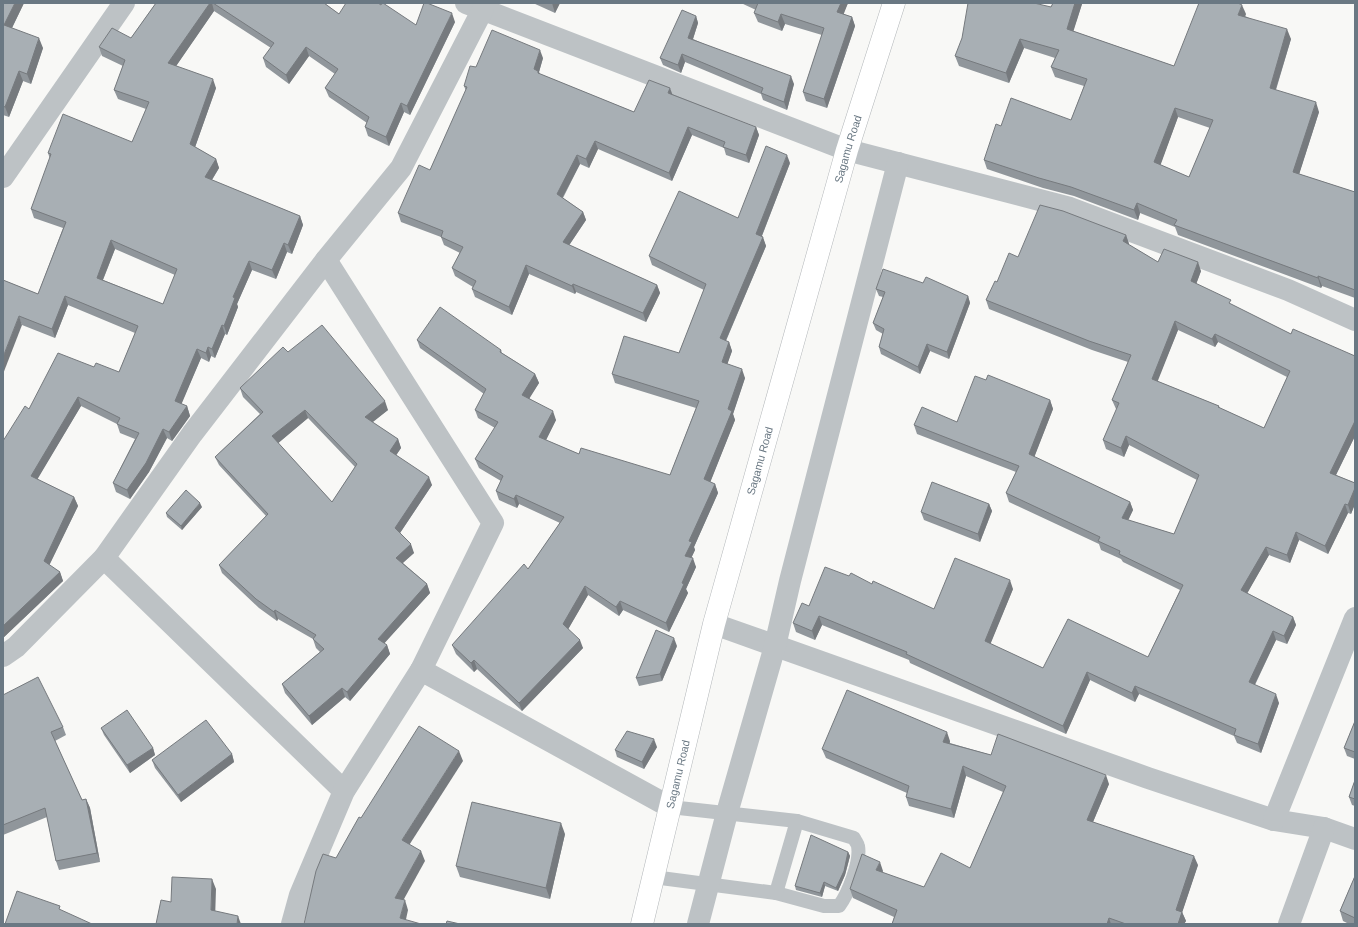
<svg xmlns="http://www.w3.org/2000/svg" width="1358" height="927" font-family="Helvetica,sans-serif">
<rect width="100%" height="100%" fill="#f8f8f6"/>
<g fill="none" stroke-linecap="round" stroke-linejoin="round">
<defs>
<g id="highway">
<path id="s1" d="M642,924L714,624L847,150L894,3"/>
</g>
</defs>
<!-- highway casing -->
<use href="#highway" stroke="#b3b7ba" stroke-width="23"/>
<!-- lane -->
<g stroke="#bdc2c5" stroke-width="14">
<path d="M653,877L776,893L824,906H839C848,894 861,862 858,846C858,844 855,841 854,838L797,821L670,807"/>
<path d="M776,893L797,821"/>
</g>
<!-- street -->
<g stroke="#bdc2c5" stroke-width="22">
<path d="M466,3L847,150L1070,208L1288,290L1355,320"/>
<path d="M3,177L124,3"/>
<path d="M104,558L344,791"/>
<path d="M714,624L1148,778L1274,820L1324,828L1355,839"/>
<path d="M3,656L16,647L104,558L192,434L326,260L401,168L483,9"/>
<path d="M421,670L670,807"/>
<path d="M1274,820L1355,618"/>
<path d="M292,924L300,895L344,791L421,670L493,523L326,260"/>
<path d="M698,924L727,813L775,646L790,581L898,163"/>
<path d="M1289,924L1324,828"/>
</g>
<!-- highway -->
<use href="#highway" stroke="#fff" stroke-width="22"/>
</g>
<!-- wall -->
<g fill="#90969b" fill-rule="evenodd">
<path d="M3,3H24L12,28L43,48L31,84L23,81L9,117L3,115Z"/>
<path d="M156,3H324L339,14L416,25L455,22L410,115L404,112L389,146L368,136L365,127L367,123L329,97L325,88L335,74L309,56L289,84L266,67L263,58L271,48L214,11L176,66L216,88L195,147L216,159L219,168L212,180L300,216L303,225L292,254L287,252L276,279L252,270L237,304L238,307L227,335L225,334L215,358L211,356L209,362L201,358L181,404L187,406L190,416L172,441L167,438L149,472L130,499L116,492L113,483L135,439L120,433L117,424L81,406L37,479L74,497L78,506L49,565L60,572L63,581L3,638L29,409L94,367L119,372L135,333L68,305L55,338L22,325L3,280L38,294L63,228L34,218L31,209L50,159L48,153L132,142L146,109L118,99L114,90L123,66L102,56L99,47L131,38ZM115,249L175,275L163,304L103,280Z"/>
<path d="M533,3H560L555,13Z"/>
<path d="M741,3H848L843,14L852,17L855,26L827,108L806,101L803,92L822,35L785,24L782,31L758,22L754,13L756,10Z"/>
<path d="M1053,3H1082V4L1073,31L1174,66L1246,14L1245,16L1291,39L1276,90L1319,112L1299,174L1355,192V298L1322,286L1321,288L1178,235L1175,227L1140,213L1138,220L1074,196L1043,188L987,169L984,160L1001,126L1071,120L1084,86L1055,77L1051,67L1055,58L1024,48L1009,83L959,66L955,56L1051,7ZM1178,117L1210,128L1189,177L1160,165Z"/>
<path d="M696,16L698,23L693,39L794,84L787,110L763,100L761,94L685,62L681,73L663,65L660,58Z"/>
<path d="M543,58L539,72L540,74L634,112L672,94L756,127L759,135L749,163L726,155L724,148L692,135L672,181L598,149L589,168L580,164L563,198L583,212L586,220L569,245L657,285L660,293L646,322L576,292L575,294L529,274L512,315L475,297L472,289L473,287L455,276L452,268L460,253L444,245L441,237L401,222L398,213L430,170L466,91L464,86L476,67Z"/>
<path d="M790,163L762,236L766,246L726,341L729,342L732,351L727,364L745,378L733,414L735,420L710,482L715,484L718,493L694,547L695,550L691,558L696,567L686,589L688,593L669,632L623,610L619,616L588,595L568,629L583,648L522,711L477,669L474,672L456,654L452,645L528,569L560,523L519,504L517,508L499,500L496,491L501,481L479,468L475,459L495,428L478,418L475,410L484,394L420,348L417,340L501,350L502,353L535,374L539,383L529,398L556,420L546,440L579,454L670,475L696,408L615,383L612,374L679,353L704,290L652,265L649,256L738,218Z"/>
<path d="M1126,235L1129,244V245L1158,262L1201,271L1196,284L1232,305L1291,334L1355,356V436L1336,475L1355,483V504L1351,514L1348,513L1328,554L1299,540L1290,563L1269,555L1247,593L1293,617L1296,625L1287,644L1276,640L1255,685L1279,703L1261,753L1237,743L1234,736L1139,694L1135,702L1090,680L1066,734L910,663L909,660L822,625L815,640L796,632L793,623L809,606L872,584L934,609L1013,589L990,644L1043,668L1148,657L1180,590L1123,562L1121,559L1101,550L1099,544L1009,502L1006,493L1016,472L917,434L914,425L957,422L986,380L1050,400L1053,409L1034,457L1130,502L1133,510L1128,520L1174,534L1197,480L1129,445L1124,457L1106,449L1103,440L1117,409H1116L1112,400L1128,362L1092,350L989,309L986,300L997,282L1018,257ZM1178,330L1215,347L1218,342L1287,377L1264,428L1220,408L1219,406L1157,381Z"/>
<path d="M923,283L968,296L970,303L949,359L930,351L920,374L881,354L879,347L883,334L876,330L873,323L883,297L879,296L876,289Z"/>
<path d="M288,352L388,410L372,422L398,439L401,448L396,455L432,485L400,533L414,553L403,563L427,584L430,593L384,643L387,645L390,654L350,701L345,697L312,725L285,693L282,684L320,652L316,648L313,639L278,619L277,621L259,608L222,573L219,565L266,516L219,465L215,457L260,414L243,397L240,388ZM308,418L355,467L332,502L278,443Z"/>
<path d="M989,504L992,511L980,542L924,520L921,512Z"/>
<path d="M202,507L182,530L167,517L166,513Z"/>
<path d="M677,646L662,681L639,686L636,678Z"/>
<path d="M3,695L63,727L66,735L55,741L82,800L86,799L90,808L100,862L59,870L56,861L47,817L3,835Z"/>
<path d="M1355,721V759L1347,756L1344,748Z"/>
<path d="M101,728L153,748L155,755L130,773L104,735Z"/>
<path d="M950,741V743L991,755L1109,784L1093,822L1198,865L1182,912L1186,921L1184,924H892L894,917L853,898L850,889L883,871L882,873L924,887L970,868L1003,792L966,776L954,818L909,806L906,797L907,793L826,758L822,749Z"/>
<path d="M657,747L644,769L617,757L615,750Z"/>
<path d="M232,754L234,762L181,802L155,768L152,760Z"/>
<path d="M1355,780V806L1352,805L1349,797Z"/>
<path d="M565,834L550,899L460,877L456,866Z"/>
<path d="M848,852L850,856L845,875L838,891L825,886L822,897L796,890L795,886Z"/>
<path d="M1355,876V924H1349L1343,921L1340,911Z"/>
</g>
<!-- shaded-wall -->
<g fill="#767a7e">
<path d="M15,3H24L8,36L4,25Z"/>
<path d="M210,3H212L214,11L172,72L168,63Z"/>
<path d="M552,3H560L555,13Z"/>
<path d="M841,3H848L841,21L837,12Z"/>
<path d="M1075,3H1082V4L1071,39L1067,29Z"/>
<path d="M1242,5L1246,14L1242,24L1238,15Z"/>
<path d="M452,13L455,22L410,115L407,106Z"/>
<path d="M781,14L785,24L782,31L778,22Z"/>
<path d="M696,16L698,23L691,45L688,38Z"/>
<path d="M852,17L855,26L827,108L824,99Z"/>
<path d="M1287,29L1291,39L1273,98L1270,88Z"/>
<path d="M39,38L43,48L31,84L27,74Z"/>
<path d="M1020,39L1024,48L1009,83L1006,73Z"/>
<path d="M306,47L309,56L289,84L286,75Z"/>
<path d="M540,50L543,58L539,72L541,79L534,69Z"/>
<path d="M682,54L685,62L681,73L678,65Z"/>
<path d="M19,71L23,81L9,117L5,107Z"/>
<path d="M791,76L794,84L787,110L784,102Z"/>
<path d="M213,79L216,88L193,153L190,144Z"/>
<path d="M670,88L673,96L668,93Z"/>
<path d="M1316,102L1319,112L1297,181L1293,172Z"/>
<path d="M401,103L404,112L389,146L386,137Z"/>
<path d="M1175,108L1178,117L1158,172L1154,162Z"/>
<path d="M688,127L692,135L672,181L669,173Z"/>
<path d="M756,127L759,135L749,163L746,155Z"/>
<path d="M595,141L598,149L589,168L586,159Z"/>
<path d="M577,155L580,164L560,202L557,194Z"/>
<path d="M787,155L790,163L759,243L756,234Z"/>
<path d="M216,159L219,168L208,186L205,177Z"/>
<path d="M1137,203L1140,213L1138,220L1134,210Z"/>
<path d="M583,212L586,220L566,250L563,242Z"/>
<path d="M300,216L303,225L292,254L288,245Z"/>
<path d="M1126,235L1129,244L1127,250L1123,241Z"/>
<path d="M763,237L766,246L723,347L720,338Z"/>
<path d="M111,240L115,249L100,287L97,278Z"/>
<path d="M284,243L287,252L276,279L272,270Z"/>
<path d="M249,261L252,270L237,304L238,307L227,335L224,326L233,297Z"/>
<path d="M1198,262L1201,271L1194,290L1191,281Z"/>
<path d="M526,265L529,274L512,315L509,307Z"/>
<path d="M1318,276L1322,286L1321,288L1318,278Z"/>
<path d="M573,284L576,292L575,294L572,286Z"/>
<path d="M657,285L660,293L646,322L643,313Z"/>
<path d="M65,296L68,305L55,338L52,329Z"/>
<path d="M968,296L970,303L949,359L947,352Z"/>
<path d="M19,316L22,325L3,374V357Z"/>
<path d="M1175,321L1178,330L1155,388L1152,379Z"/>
<path d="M222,325L225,334L215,358L212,349Z"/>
<path d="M1215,334L1218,342L1215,347L1212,339Z"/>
<path d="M729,342L732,351L725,371L722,362Z"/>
<path d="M927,344L930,351L920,374L918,367Z"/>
<path d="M208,347L211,356L209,362L206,353Z"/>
<path d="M197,349L201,358L179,410L175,401Z"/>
<path d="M742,369L745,378L733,414L735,420L708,488L704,479Z"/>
<path d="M535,374L539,383L526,404L522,395Z"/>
<path d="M78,397L81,406L34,485L31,476Z"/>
<path d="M1050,400L1053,409L1032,463L1029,454Z"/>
<path d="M385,401L388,410L368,426L365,417Z"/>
<path d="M187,406L190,416L172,441L169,432Z"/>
<path d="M305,410L308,418L276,445L272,436Z"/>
<path d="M553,411L556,420L543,446L539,437Z"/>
<path d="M1355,421V436L1333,481L1330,473Z"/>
<path d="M163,429L167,438L149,472L130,499L127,490Z"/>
<path d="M1126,436L1129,445L1124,457L1121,448Z"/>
<path d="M398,439L401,448L393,460L390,451Z"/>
<path d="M429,477L432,485L398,536L395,528Z"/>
<path d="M715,484L718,493L694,547L695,550L688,565L685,556L689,541Z"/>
<path d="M1355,488V504L1351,514L1348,505Z"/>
<path d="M516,495L519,504L517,508L514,499Z"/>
<path d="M74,497L78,506L47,570L44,561Z"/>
<path d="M1130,502L1133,510L1125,527L1122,518Z"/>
<path d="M200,503L202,507L182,530L181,526Z"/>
<path d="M989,504L992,511L980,542L978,534Z"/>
<path d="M1345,504L1348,513L1328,554L1325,546Z"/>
<path d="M1296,532L1299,540L1290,563L1287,555Z"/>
<path d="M411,544L414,553L399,566L396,558Z"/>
<path d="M1266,547L1269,555L1244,599L1241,590Z"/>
<path d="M693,558L696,567L686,589L688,593L669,632L666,623L682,583Z"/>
<path d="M60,572L63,581L3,638V626Z"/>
<path d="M1010,580L1013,589L988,650L985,641Z"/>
<path d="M427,584L430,593L381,647L378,639Z"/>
<path d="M585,586L588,595L566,633L563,624Z"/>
<path d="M620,601L623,610L619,616L616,607Z"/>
<path d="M275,610L278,619L277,621L274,612Z"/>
<path d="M819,616L822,625L815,640L812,631Z"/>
<path d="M1293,617L1296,625L1287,644L1284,636Z"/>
<path d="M1273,631L1276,640L1252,690L1249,682Z"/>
<path d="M674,638L677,646L662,681L660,674Z"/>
<path d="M580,640L583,648L522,711L519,703Z"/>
<path d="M387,645L390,654L350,701L347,692Z"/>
<path d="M474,660L477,669L474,672L471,663Z"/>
<path d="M1087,672L1090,680L1066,734L1063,726Z"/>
<path d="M1135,686L1139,694L1135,702L1132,693Z"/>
<path d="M342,688L345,697L312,725L309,716Z"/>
<path d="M1276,694L1279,703L1261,753L1258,744Z"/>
<path d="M947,732L950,741L947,751L943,742Z"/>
<path d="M654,739L657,747L644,769L642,762Z"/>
<path d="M153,748L155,755L130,773L127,765Z"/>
<path d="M459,751L463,761L406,850L402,840Z"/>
<path d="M232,754L234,762L181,802L178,795Z"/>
<path d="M963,766L966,776L954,818L951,809Z"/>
<path d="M1106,775L1109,784L1090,829L1087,820Z"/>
<path d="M86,799L90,808L100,862L97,853Z"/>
<path d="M561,823L565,834L550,899L546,888Z"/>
<path d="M421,851L425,861L399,908L395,898Z"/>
<path d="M848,852L850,856L845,875L838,891L836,888Z"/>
<path d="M1194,856L1198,865L1181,916L1182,912L1186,921L1184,924H1178L1176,910Z"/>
<path d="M880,862L883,871L879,880L876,870Z"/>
<path d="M212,879L216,889L215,920L211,910Z"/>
<path d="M824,882L825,886L822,897L820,893Z"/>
<path d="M405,900L408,910L405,924L400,918Z"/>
<path d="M238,916L241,924H237Z"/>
<path d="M1109,918L1111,924H1107Z"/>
</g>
<!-- building -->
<g fill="#a8afb4" stroke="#767a7e" fill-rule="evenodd">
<path d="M3,3H15L4,25L39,38L27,74L19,71L5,107L3,106Z"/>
<path d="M156,3H210L168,63L213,79L190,144L216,159L205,177L300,216L288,245L284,243L272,270L249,261L233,297L235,298L224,326L222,325L212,349L208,347L206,353L197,349L175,401L187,406L169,432L163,429L146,463L127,490L113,483L139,433L117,424L120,418L78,397L31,476L74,497L44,561L60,572L3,626V441L25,406L29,409L58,353L94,367L96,363L119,372L138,326L65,296L52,329L19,316L3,357V280L38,294L66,222L31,209L51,154L48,153L63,114L132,142L149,102L114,90L125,60L99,47L112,28L131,38ZM111,240L177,269L163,304L97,278Z"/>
<path d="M213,3H324L339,14L346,3H378L381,5L382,3H383L416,25L424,3H427L452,13L407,106L401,103L386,137L365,127L369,117L325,88L338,69L306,47L286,75L263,58L274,43Z"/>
<path d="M758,3H841L837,12L852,17L824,99L803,92L824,28L781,14L778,22L754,13Z"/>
<path d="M968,3H1034L1051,7L1053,3H1075L1067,29L1174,66L1199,3H1238L1242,5L1238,15L1287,29L1270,88L1316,102L1293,172L1355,192V290L1318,276V278L1174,225L1177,220L1137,203L1134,210L1071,187L1039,178L984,160L996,124L1001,126L1011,98L1071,120L1087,79L1051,67L1059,50L1020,39L1006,73L955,56L962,38ZM1175,108L1213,120L1189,177L1154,162Z"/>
<path d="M682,10L696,16L688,38L791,76L784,102L761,93L763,88L682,54L678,65L660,58Z"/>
<path d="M492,30L540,50L534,69L538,71V73L634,112L649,80L670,88L668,93L756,127L746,155L723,147L725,142L688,127L669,173L595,141L586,159L577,155L557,194L583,212L563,242L657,285L643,313L573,284L572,286L526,265L509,307L472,289L476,281L452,268L463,247L441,237L443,231L398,213L419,165L430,170L467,87L464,86L470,66L476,67Z"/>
<path d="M766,146L787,155L756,234L763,237L720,338L729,342L722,362L742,369L728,409L732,411L704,479L715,484L689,541L692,542L685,556L693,558L682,583L684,584L666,623L620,601L616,607L585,586L563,624L580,640L519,703L474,660L471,663L452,645L524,564L528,569L564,517L516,495L514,499L496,491L503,476L475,459L498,422L475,410L486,389L417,340L440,307L501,350L500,352L535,374L522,395L553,411L539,437L579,454L581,448L670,475L699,401L612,374L624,336L679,353L706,284L649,256L679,191L738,218Z"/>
<path d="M1040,205L1063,211L1126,235L1123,241L1158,262L1164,249L1198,262L1191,281L1231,300L1229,303L1291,334L1293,329L1355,356V421L1330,473L1355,483V488L1348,505L1345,504L1325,546L1296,532L1287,555L1266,547L1241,590L1293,617L1284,636L1273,631L1249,682L1276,694L1258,744L1234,735L1236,729L1135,686L1132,693L1087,672L1063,726L906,654L907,652L819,616L812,631L793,623L802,603L809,606L825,567L849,576L851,573L872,584L873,581L934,609L955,558L1010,580L985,641L1043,668L1068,619L1148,657L1183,585L1119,554L1120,551L1098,541L1100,537L1006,493L1019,466L914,425L922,407L957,422L975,376L986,380L988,375L1050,400L1029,454L1130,502L1122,518L1174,534L1199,475L1126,436L1121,448L1103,440L1119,403L1112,400L1131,355L1089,341L986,300L995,281L997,282L1009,253L1018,257ZM1175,321L1212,339L1215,334L1290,371L1264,428L1218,407L1219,406L1152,379Z"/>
<path d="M883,269L923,283L926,277L968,296L947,352L927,344L918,367L879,347L884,329L873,323L885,292L876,289Z"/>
<path d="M322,325L385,401L365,417L398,439L390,451L429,477L395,528L411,544L396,558L427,584L378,639L387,645L347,692L342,688L309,716L282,684L324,649L313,639L316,635L275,610L274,612L256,599L219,565L268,514L215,457L263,412L240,388L283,347L288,352ZM305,410L357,464L332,502L272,436Z"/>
<path d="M932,482L989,504L978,534L921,512Z"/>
<path d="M186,490L200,503L181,526L166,513Z"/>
<path d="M656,630L674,638L660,674L636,678Z"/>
<path d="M38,677L63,727L51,732L82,800L86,799L97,853L56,861L45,808L3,825V695Z"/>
<path d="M847,690L947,732L943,742L991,755L998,734L1106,775L1087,820L1194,856L1176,910L1182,912L1178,924H1126L1109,918L1107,924H892L897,910L850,889L862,854L880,862L876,870L924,887L941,853L970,868L1006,786L963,766L951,809L906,797L909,786L822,749Z"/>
<path d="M127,710L153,748L127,765L101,728Z"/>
<path d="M206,720L232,754L178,795L152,760Z"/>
<path d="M1355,721V752L1344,748Z"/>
<path d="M419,726L459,751L402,840L421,851L395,898L405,900L400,918L421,924H304L316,871L323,854L336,858L359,817L361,818Z"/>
<path d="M627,731L654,739L642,762L615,750Z"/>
<path d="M1355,780V799L1349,797Z"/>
<path d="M472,802L561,823L546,888L456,866Z"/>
<path d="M811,835L848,852L844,871L836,888L824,882L820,893L795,886Z"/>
<path d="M1355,876V918L1340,911Z"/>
<path d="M172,877L212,879L211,910L238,916L237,924H156L161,900L171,902Z"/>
<path d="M17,891L60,906L59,909L92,924H5Z"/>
<path d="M447,921L460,924H446Z"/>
</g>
<g text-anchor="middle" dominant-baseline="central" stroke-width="4" stroke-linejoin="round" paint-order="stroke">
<!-- street labels -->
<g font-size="11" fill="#6a7883" stroke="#fff">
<text stroke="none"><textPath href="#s1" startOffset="802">Sagamu Road</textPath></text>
<text stroke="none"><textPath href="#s1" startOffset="478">Sagamu Road</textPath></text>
<text stroke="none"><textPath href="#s1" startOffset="154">Sagamu Road</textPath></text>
</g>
</g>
<!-- border -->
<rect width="1358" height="927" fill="none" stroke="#6a7883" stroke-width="8"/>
</svg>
